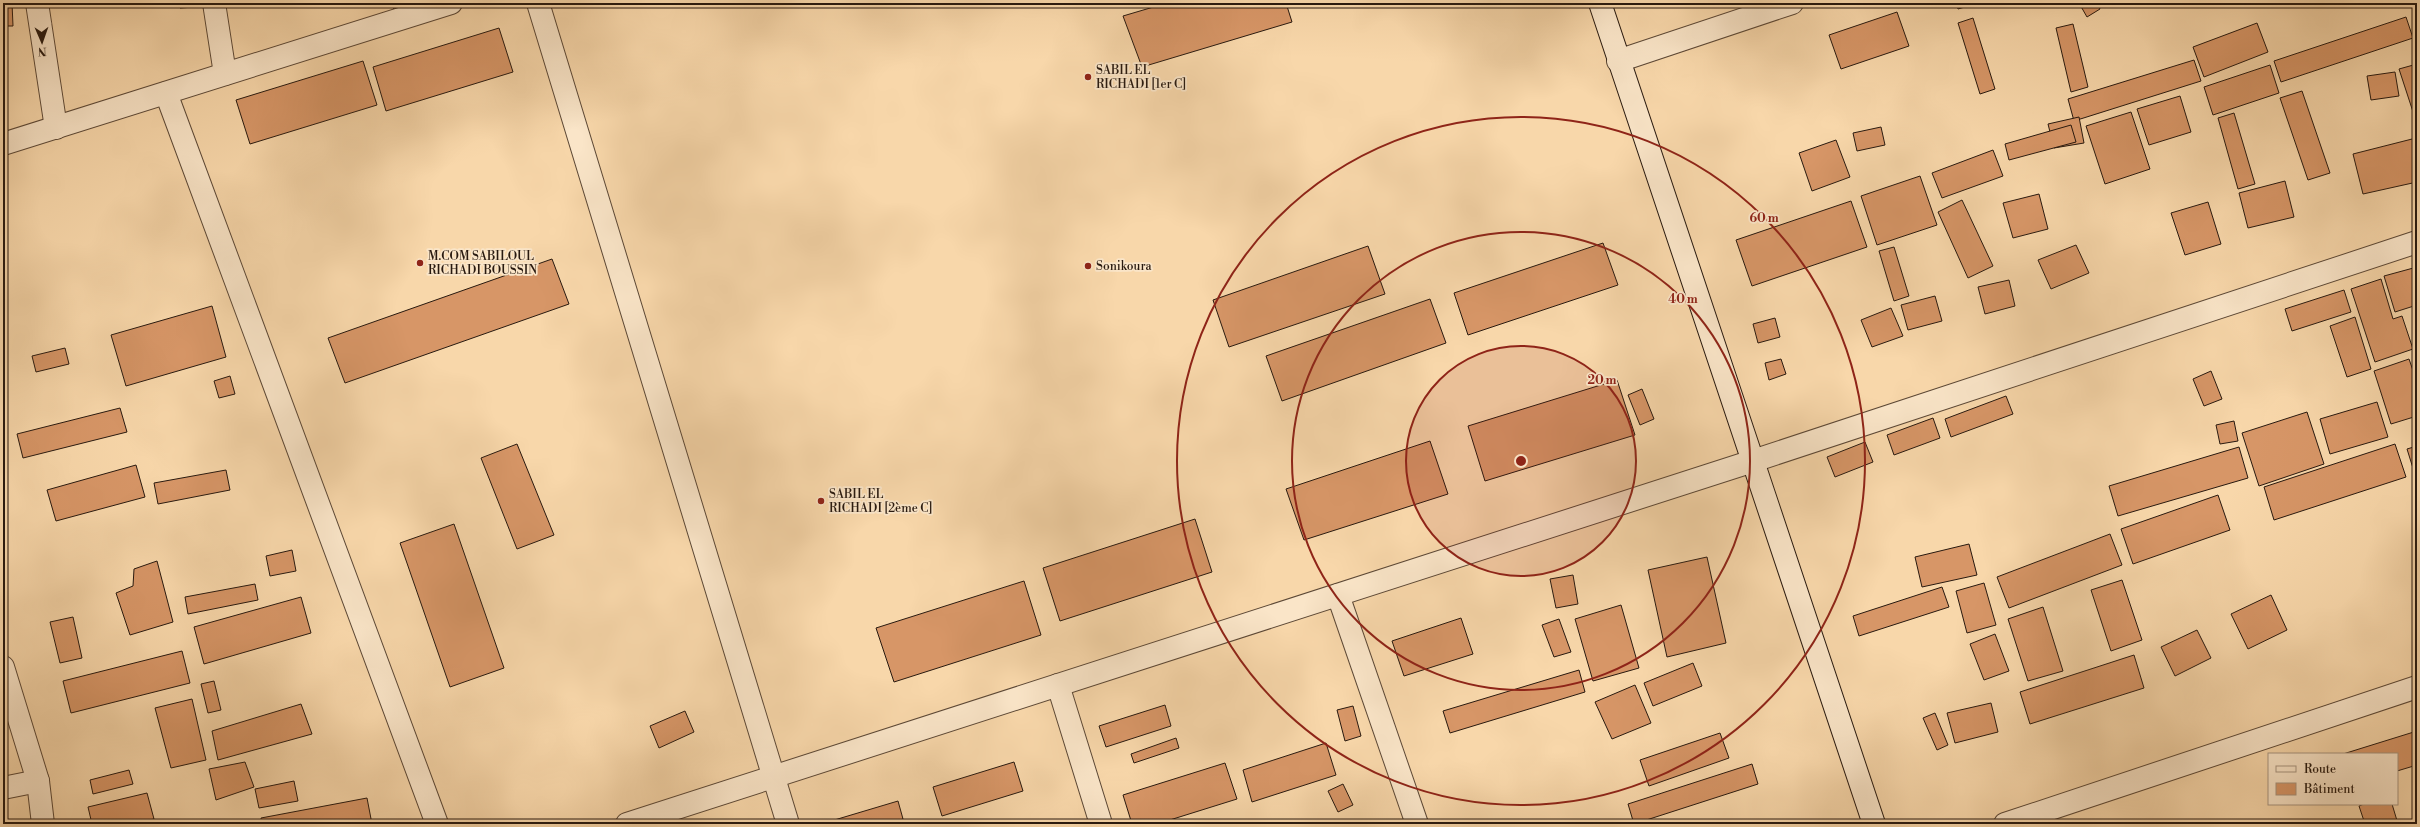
<svg xmlns="http://www.w3.org/2000/svg" width="2420" height="827" font-family="'Libre Bodoni',serif">
<rect width="100%" height="100%" fill="#f8d7aa"/>
<filter id="stains"><feTurbulence type="fractalNoise" baseFrequency=".005" numOctaves="4"/><feColorMatrix values="0 0 0 0 .2 0 0 0 0 .09 0 0 0 0 .02 0 0 0 .5 -.17"/></filter>
<radialGradient id="worn" r=".72"><stop offset=".6" stop-color="#630" stop-opacity="0"/><stop offset="1" stop-color="#630" stop-opacity=".3"/></radialGradient>
<!-- building -->
<g fill="#d79667" stroke="#28190f">
<path d="M3,3H12L13,26H3Z"/>
<path d="M181,3H208L209,6L180,8Z"/>
<path d="M392,3H434L395,13Z"/>
<path d="M1167,3H1286L1292,22L1142,67L1123,16Z"/>
<path d="M1956,3H1978L1958,9Z"/>
<path d="M2079,3H2097L2100,9L2087,17Z"/>
<path d="M1897,12L1909,46L1841,69L1829,35Z"/>
<path d="M2406,17L2413,38L2281,82L2274,61Z"/>
<path d="M1973,18L1995,89L1980,94L1958,23Z"/>
<path d="M2257,23L2268,52L2204,77L2193,47Z"/>
<path d="M2073,24L2088,87L2071,92L2056,28Z"/>
<path d="M499,28L513,72L386,111L373,67Z"/>
<path d="M2194,60L2201,81L2074,121L2068,99Z"/>
<path d="M363,61L377,105L250,144L236,100Z"/>
<path d="M2417,64V121H2416L2399,69Z"/>
<path d="M2270,65L2279,93L2213,115L2204,87Z"/>
<path d="M2395,72L2399,96L2371,100L2367,76Z"/>
<path d="M2302,91L2330,173L2308,180L2280,98Z"/>
<path d="M2180,96L2191,132L2149,145L2137,109Z"/>
<path d="M2131,112L2150,169L2105,184L2086,126Z"/>
<path d="M2234,113L2255,184L2238,189L2218,118Z"/>
<path d="M2079,117L2084,143L2054,148L2048,124Z"/>
<path d="M2071,125L2076,142L2009,160L2005,144Z"/>
<path d="M1881,127L1885,145L1857,151L1853,133Z"/>
<path d="M2416,138L2417,182L2363,194L2353,154Z"/>
<path d="M1836,140L1850,177L1812,191L1799,153Z"/>
<path d="M1993,150L2003,176L1942,198L1932,173Z"/>
<path d="M1920,176L1937,225L1877,245L1861,196Z"/>
<path d="M2285,181L2294,217L2248,228L2239,193Z"/>
<path d="M2039,194L2048,229L2013,238L2003,203Z"/>
<path d="M1962,200L1993,266L1968,278L1938,212Z"/>
<path d="M1851,201L1867,247L1752,286L1736,240Z"/>
<path d="M2208,202L2221,244L2185,255L2171,213Z"/>
<path d="M1603,243L1618,285L1468,335L1454,293Z"/>
<path d="M2076,245L2089,273L2051,289L2038,260Z"/>
<path d="M1368,246L1385,294L1229,347L1213,300Z"/>
<path d="M1894,247L1909,296L1894,301L1879,251Z"/>
<path d="M552,259L569,304L345,383L328,338Z"/>
<path d="M2417,267V305L2395,312L2384,276Z"/>
<path d="M2381,279L2393,319L2402,316L2413,349L2375,362L2351,289Z"/>
<path d="M2009,280L2015,306L1985,314L1978,287Z"/>
<path d="M2344,290L2351,312L2292,331L2285,309Z"/>
<path d="M1935,296L1942,321L1908,330L1901,305Z"/>
<path d="M1430,299L1446,343L1282,401L1266,356Z"/>
<path d="M212,306L226,357L126,386L111,335Z"/>
<path d="M1891,308L1903,336L1872,347L1861,320Z"/>
<path d="M2355,317L2371,369L2347,377L2330,326Z"/>
<path d="M1775,318L1780,337L1758,343L1753,324Z"/>
<path d="M65,348L69,364L36,372L32,356Z"/>
<path d="M1781,359L1786,374L1769,380L1765,363Z"/>
<path d="M2409,359L2417,382V416L2391,424L2374,371Z"/>
<path d="M2211,371L2222,399L2204,406L2193,379Z"/>
<path d="M230,376L235,394L219,398L214,381Z"/>
<path d="M1617,380L1635,435L1485,481L1468,426Z"/>
<path d="M1642,389L1654,419L1640,425L1628,395Z"/>
<path d="M2006,396L2013,414L1951,437L1945,419Z"/>
<path d="M2377,402L2388,437L2330,454L2320,419Z"/>
<path d="M120,408L127,432L23,458L17,434Z"/>
<path d="M2307,412L2324,464L2259,486L2242,433Z"/>
<path d="M1933,418L1940,438L1894,455L1887,435Z"/>
<path d="M2234,421L2238,441L2220,444L2216,425Z"/>
<path d="M1430,441L1448,494L1304,540L1286,489Z"/>
<path d="M1865,442L1873,462L1835,477L1827,457Z"/>
<path d="M517,444L554,535L517,549L481,458Z"/>
<path d="M2395,444L2406,477L2274,520L2264,487Z"/>
<path d="M2417,446V481L2407,449Z"/>
<path d="M2239,447L2248,478L2118,516L2109,486Z"/>
<path d="M136,465L145,497L56,521L47,490Z"/>
<path d="M226,470L230,490L158,504L154,483Z"/>
<path d="M2218,495L2230,530L2133,564L2121,529Z"/>
<path d="M1195,519L1212,572L1060,621L1043,568Z"/>
<path d="M454,524L504,668L450,687L400,543Z"/>
<path d="M2110,534L2122,565L2009,608L1997,577Z"/>
<path d="M1969,544L1977,575L1922,587L1915,557Z"/>
<path d="M292,550L296,571L270,576L266,556Z"/>
<path d="M1707,557L1726,643L1667,657L1648,570Z"/>
<path d="M157,561L173,622L130,635L116,593L133,586L134,569Z"/>
<path d="M1573,575L1578,604L1556,608L1550,579Z"/>
<path d="M2122,580L2142,640L2111,651L2091,590Z"/>
<path d="M1024,581L1041,635L894,682L876,628Z"/>
<path d="M1984,583L1996,625L1967,633L1956,591Z"/>
<path d="M255,584L258,600L188,614L185,597Z"/>
<path d="M1942,587L1949,607L1859,636L1853,616Z"/>
<path d="M2271,595L2287,630L2248,649L2231,614Z"/>
<path d="M301,597L311,633L204,664L194,627Z"/>
<path d="M1621,605L1639,668L1593,681L1575,619Z"/>
<path d="M2043,607L2063,671L2028,681L2008,619Z"/>
<path d="M73,617L82,658L60,663L50,622Z"/>
<path d="M1461,618L1473,654L1404,676L1392,641Z"/>
<path d="M1559,619L1571,652L1554,657L1542,625Z"/>
<path d="M2197,630L2211,658L2175,676L2161,647Z"/>
<path d="M1995,634L2009,671L1984,680L1970,644Z"/>
<path d="M182,651L190,683L71,713L63,681Z"/>
<path d="M2134,655L2144,688L2030,724L2020,692Z"/>
<path d="M1693,663L1702,686L1653,706L1644,683Z"/>
<path d="M1579,670L1585,692L1450,733L1443,711Z"/>
<path d="M214,681L221,710L208,713L201,684Z"/>
<path d="M1635,685L1651,723L1612,739L1595,702Z"/>
<path d="M192,699L206,760L171,768L155,708Z"/>
<path d="M1991,703L1998,732L1955,743L1947,713Z"/>
<path d="M301,704L312,734L218,760L212,731Z"/>
<path d="M1165,705L1171,726L1106,747L1099,726Z"/>
<path d="M1353,706L1361,736L1345,741L1337,710Z"/>
<path d="M685,711L694,732L659,748L650,726Z"/>
<path d="M1935,713L1948,745L1937,750L1923,718Z"/>
<path d="M2417,731V765L2397,771V754H2343Z"/>
<path d="M1720,733L1729,758L1649,786L1640,760Z"/>
<path d="M1176,738L1179,748L1134,763L1131,754Z"/>
<path d="M1326,743L1336,775L1252,802L1243,770Z"/>
<path d="M245,762L254,787L216,800L209,769Z"/>
<path d="M1014,762L1023,791L942,816L933,787Z"/>
<path d="M1225,763L1237,799L1157,824H1132L1123,795Z"/>
<path d="M1752,764L1758,784L1634,824L1628,804Z"/>
<path d="M129,770L133,784L93,794L90,780Z"/>
<path d="M294,781L298,801L259,808L255,789Z"/>
<path d="M1343,784L1353,805L1338,812L1328,791Z"/>
<path d="M147,793L154,819L134,824H92L88,807Z"/>
<path d="M367,798L372,824H262L261,818Z"/>
<path d="M898,801L903,819L887,824H821Z"/>
<path d="M2364,804H2392L2398,824H2365L2359,806Z"/>
</g>
<g fill="none" stroke-linecap="round" stroke-linejoin="round">
<defs>
<g id="street">
<path d="M37,3L56,128"/>
<path d="M214,3L225,74"/>
<path d="M538,3L788,824"/>
<path d="M1618,61L1792,3"/>
<path d="M166,93L437,824"/>
<path d="M3,144L451,3"/>
<path d="M1338,595L1417,824"/>
<path d="M3,667L38,781L43,824"/>
<path d="M1058,685L1101,824"/>
<path d="M3,788L38,781"/>
<path d="M627,824L1753,461L2417,242"/>
<path d="M2005,824L2417,687"/>
</g>
<path id="secondary" d="M1600,3L1874,824"/>
</defs>
<!-- street casing -->
<use href="#street" stroke="#5c4836" stroke-width="24"/>
<!-- secondary casing -->
<use href="#secondary" stroke="#28190f" stroke-width="24"/>
<!-- street -->
<use href="#street" stroke="#fae5c8" stroke-width="22"/>
<!-- secondary -->
<use href="#secondary" stroke="#fae5c8" stroke-width="22"/>
</g>
<!-- distance rings -->
<circle cx="1521" cy="461" r="115" fill="#8f2418" fill-opacity=".12"/>
<g fill="none" stroke="#8f2418" stroke-width="2">
<circle cx="1521" cy="461" r="115"/>
<circle cx="1521" cy="461" r="229"/>
<circle cx="1521" cy="461" r="344"/>
</g>
<!-- markers -->
<g fill="#8f2418" stroke="#fae5c8" stroke-width="1.5">
<circle cx="1088" cy="77" r="4"/>
<circle cx="420" cy="263" r="4"/>
<circle cx="1088" cy="266" r="4"/>
<circle cx="821" cy="501" r="4"/>
</g>
<g text-anchor="middle" dominant-baseline="central" stroke-width="3.5" stroke-linejoin="round" paint-order="stroke">
<!-- poi labels -->
<g font-size="12" fill="#28190f" stroke="#fae5c8" text-anchor="start">
<text x="1096" y="70">SABIL EL<tspan x="1096" dy="14">RICHADI [1er C]</tspan></text>
<text x="428" y="256">M.COM SABILOUL<tspan x="428" dy="14">RICHADI BOUSSIN</tspan></text>
<text x="1096" y="266">Sonikoura</text>
<text x="829" y="494">SABIL EL<tspan x="829" dy="14">RICHADI [2ème C]</tspan></text>
</g>
</g>
<circle cx="1521" cy="461" r="6" fill="#8f2418" stroke="#fae5c8" stroke-width="2"/>
<g font-size="12" text-anchor="middle" font-weight="bold" fill="#8f2418" stroke="#fae5c8" stroke-width="3.5" stroke-linejoin="round" paint-order="stroke">
<text x="1764" y="222">60 m</text>
<text x="1683" y="303">40 m</text>
<text x="1602" y="384">20 m</text>
</g>
<!-- margin -->
<rect width="2420" height="827" fill="none" stroke="#f8d7aa" stroke-width="16"/>
<rect x="4" y="4" width="2412" height="819" fill="none" stroke="#28190f" stroke-width="2"/>
<rect x="8" y="8" width="2404" height="811" fill="none" stroke="#28190f"/>
<!-- legend -->
<rect x="2268" y="753" width="130" height="52" fill="#fae5c8" stroke="#a6937e"/>
<rect x="2276" y="766" width="20" height="6" fill="#fae5c8" stroke="#a6937e"/>
<text x="2304" y="773" font-size="12" fill="#28190f">Route</text>
<rect x="2276" y="783" width="20" height="12" fill="#d79667" stroke="#a6937e"/>
<text x="2304" y="793" font-size="12" fill="#28190f">Bâtiment</text>
<!-- north arrow -->
<g transform="translate(42 42) rotate(178)" stroke="#fae5c8" stroke-width="3" paint-order="stroke">
<path d="M0-3L7 15L0 10L-7 15Z" fill="#28190f"/>
<text y="-6" font-size="11" font-weight="bold" text-anchor="middle" fill="#28190f">N</text>
</g>
<rect width="100%" height="100%" filter="url(#stains)"/>
<rect width="100%" height="100%" fill="url(#worn)"/>
</svg>
